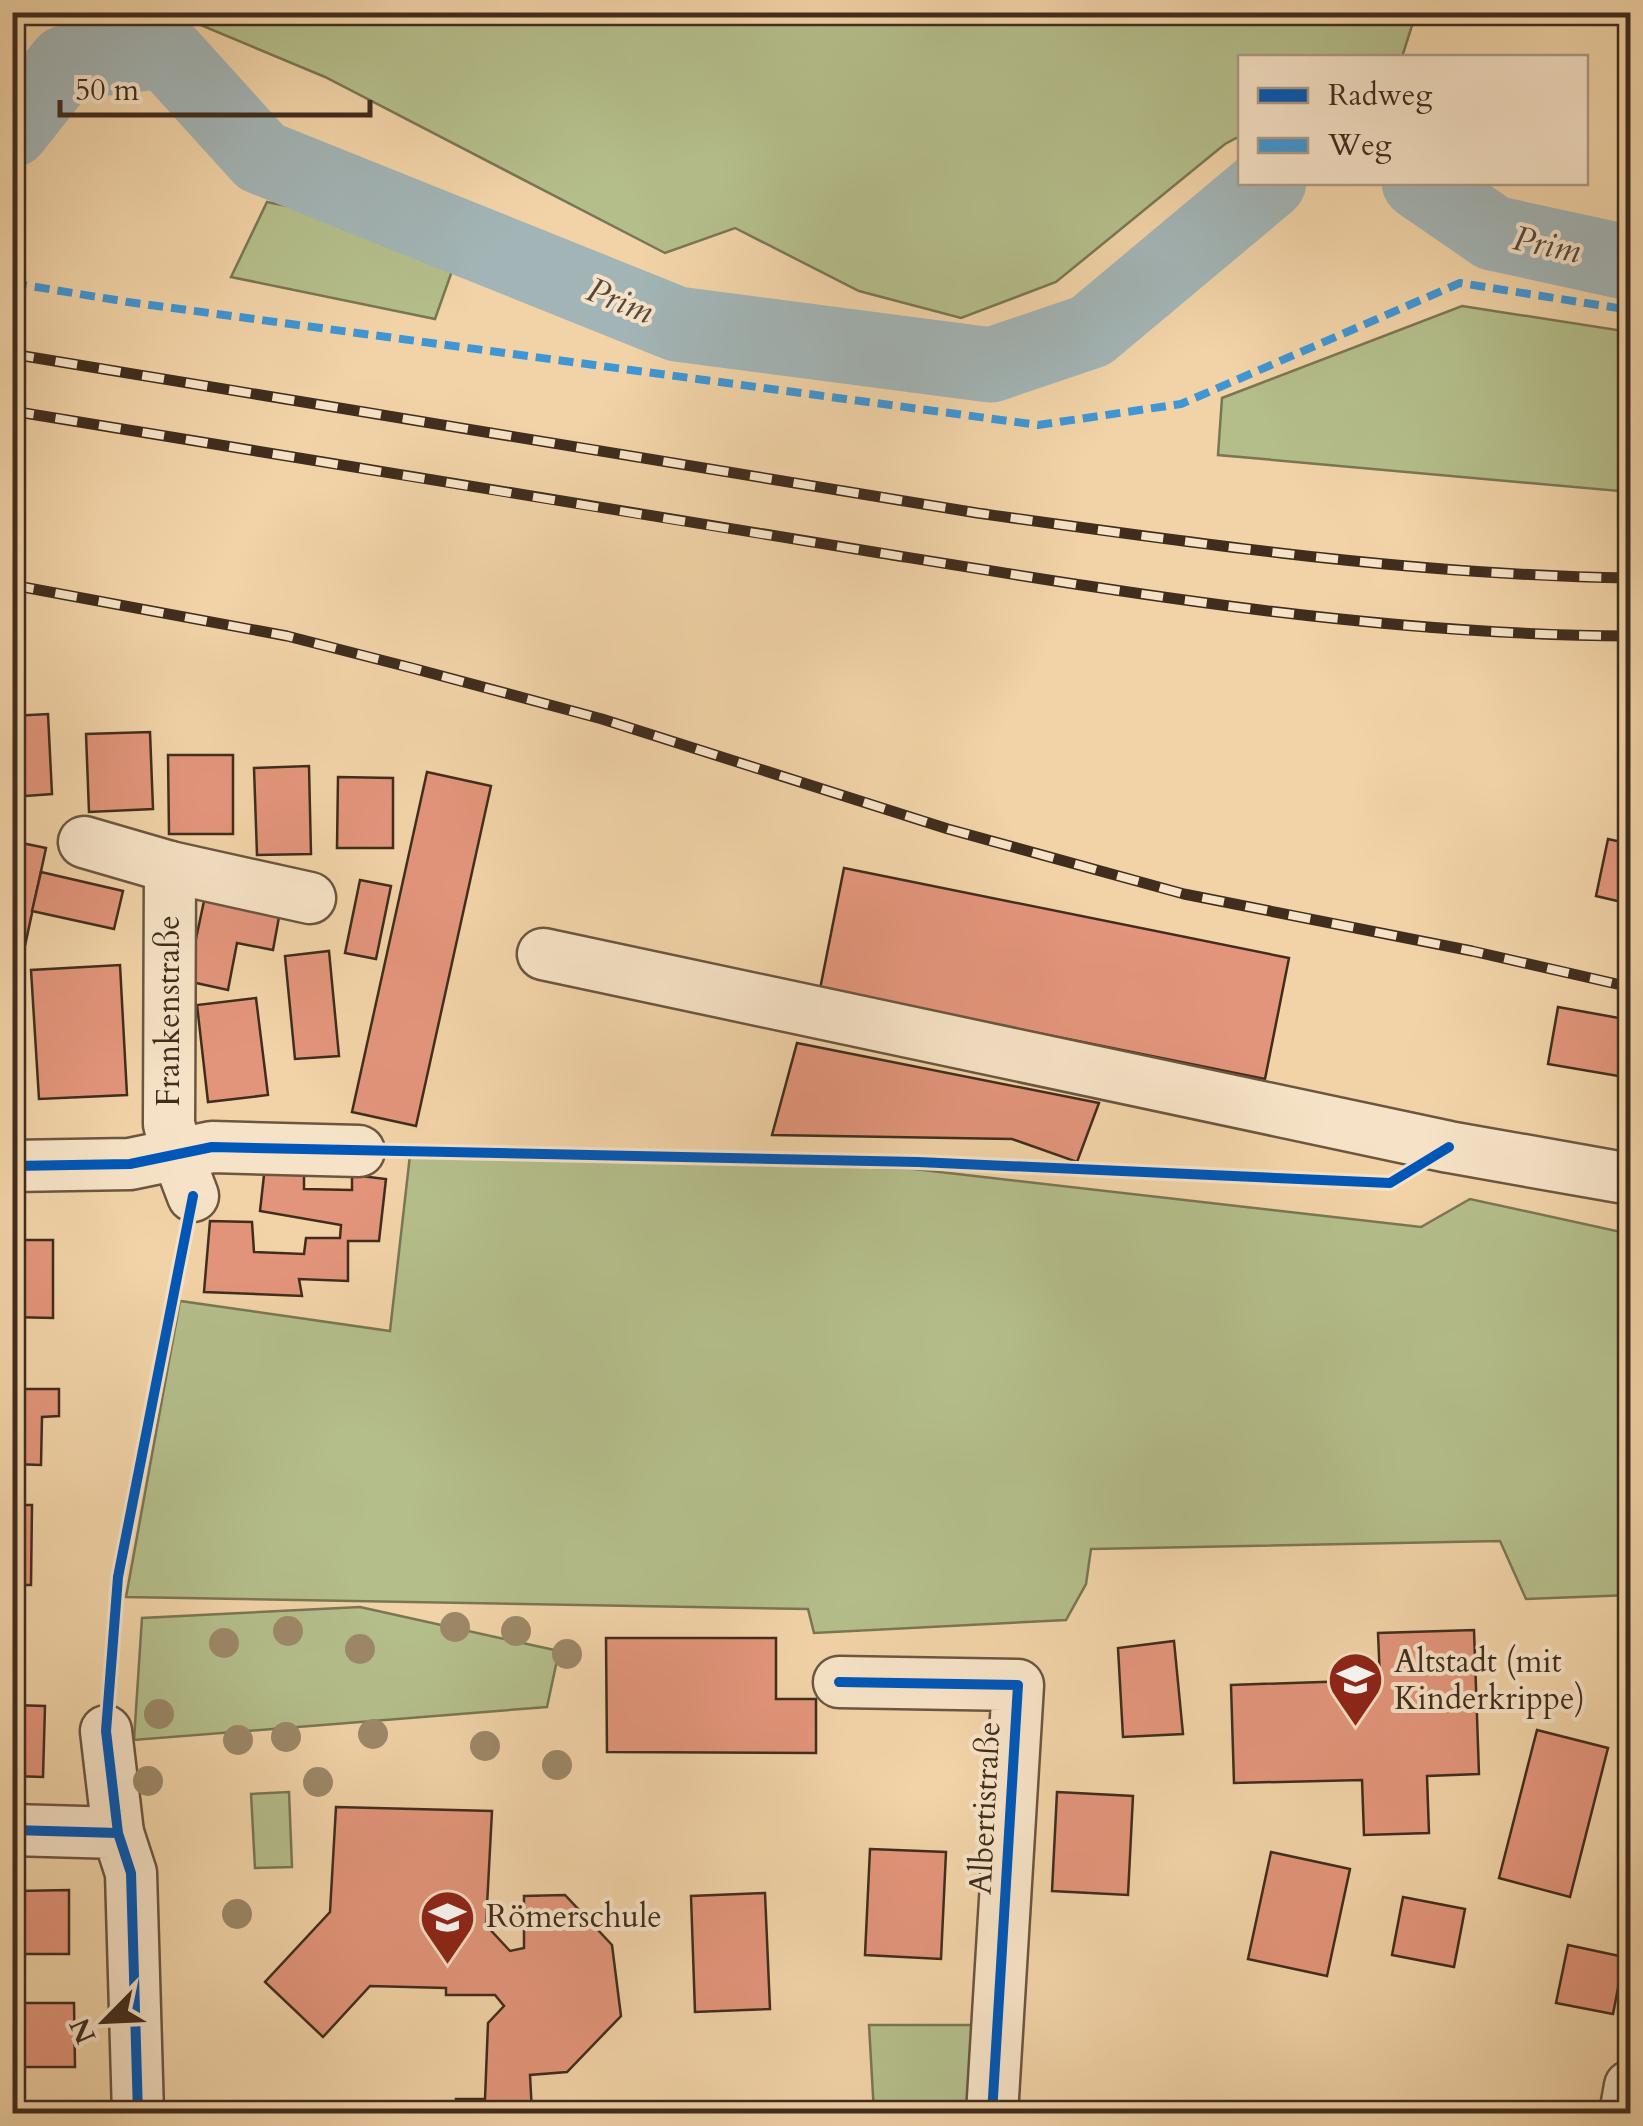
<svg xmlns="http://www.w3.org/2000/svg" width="1643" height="2126" font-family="Cardo,serif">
<rect width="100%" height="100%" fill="#f1d3a7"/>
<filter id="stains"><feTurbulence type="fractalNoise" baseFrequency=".002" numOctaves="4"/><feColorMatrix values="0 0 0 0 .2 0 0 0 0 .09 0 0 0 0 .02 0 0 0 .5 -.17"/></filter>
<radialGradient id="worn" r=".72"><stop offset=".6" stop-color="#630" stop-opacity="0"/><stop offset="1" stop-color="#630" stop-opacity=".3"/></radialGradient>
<!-- green -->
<g fill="#b4be8b" stroke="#7a7654" stroke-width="2.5">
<path d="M172,13L1416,12V13L1402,57L1240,58V136L1225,144L1056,282L961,318L859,291L735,228L665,253L325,77Z"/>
<path d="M267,202L379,224L452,271L435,319L231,277Z"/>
<path d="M1462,306L1630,332V492L1218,455L1222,398Z"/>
<path d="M410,1155L914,1169L1421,1227L1470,1199L1630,1234V1595L1526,1599L1500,1541L1091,1549L1086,1584L1066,1620L814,1633L808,1609L126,1597L180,1301L390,1331Z"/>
<path d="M360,1607L559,1651L547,1707L134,1740L142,1618Z"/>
<path d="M289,1792L292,1867L255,1868L251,1794Z"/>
<path d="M869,2025H982L987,2113H874Z"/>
</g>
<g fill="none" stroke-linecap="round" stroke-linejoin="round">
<!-- river -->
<g stroke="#a2b4b5" stroke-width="75">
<path d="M12,130L65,63L165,51L261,157L677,324L991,365L1091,331L1269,182"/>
<path d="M1419,182L1493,233L1630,263"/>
</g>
</g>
<!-- building -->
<g fill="#e3957b" stroke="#402d1e" stroke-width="2.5">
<path d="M48,714L52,794L12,797V716Z"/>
<path d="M150,732L153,809L89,812L86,734Z"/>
<path d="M168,755H233V834H169Z"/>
<path d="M309,766L311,854L257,855L254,768Z"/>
<path d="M427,772L491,786L416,1126L352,1112Z"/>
<path d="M338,777L393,778V848H337Z"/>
<path d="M1608,839L1630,844V904L1596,896Z"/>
<path d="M12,841L46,848L23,955L12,953Z"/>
<path d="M844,868L1289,958L1265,1079L820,989Z"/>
<path d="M41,872L123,891L114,929L32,911Z"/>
<path d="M360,880L391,886L376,959L345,953Z"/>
<path d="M204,901L279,917L273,950L237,943L228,990L187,981Z"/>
<path d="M329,951L339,1056L295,1059L285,956Z"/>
<path d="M120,965L127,1095L39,1099L31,970Z"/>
<path d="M256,998L268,1095L208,1102L197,1005Z"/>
<path d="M1558,1007L1630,1020V1078L1548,1064Z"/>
<path d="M797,1043L1099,1103L1077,1162L1012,1139L772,1135Z"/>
<path d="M265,1166L304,1172V1189L352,1190V1175L386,1179L379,1241H348V1281L299,1279L302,1296L204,1292L210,1221L252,1222L254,1252L304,1254L306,1238H340L341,1225L260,1211Z"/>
<path d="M12,1240H53V1318L12,1317Z"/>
<path d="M12,1389H59V1416L42,1417L41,1465L12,1464Z"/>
<path d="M12,1505H32L31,1585H12Z"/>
<path d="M1474,1630L1479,1774L1427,1776L1429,1833L1364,1835L1362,1780L1234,1783L1231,1685L1380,1680L1378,1633Z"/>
<path d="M606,1638H776V1699H816V1753L607,1752Z"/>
<path d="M1174,1641L1183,1734L1123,1737L1118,1648Z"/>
<path d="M12,1705L45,1706L43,1777L12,1776Z"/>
<path d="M1537,1730L1608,1748L1570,1897L1499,1878Z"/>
<path d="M1057,1792L1133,1796L1128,1895L1052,1891Z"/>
<path d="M336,1807L492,1811L486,1925L510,1951L524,1948V1896L565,1895L612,1945L621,2016L567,2072L530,2075L532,2113L606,2114H456V2099H485L488,2023L504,2006L495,1995H446V1988L370,1986L323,2037L265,1982L330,1912Z"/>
<path d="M870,1849L946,1852L941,1959L865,1955Z"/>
<path d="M1271,1852L1350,1869L1327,1976L1248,1959Z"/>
<path d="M69,1890V1954H18V1891Z"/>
<path d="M765,1893L770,2009L695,2012L691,1896Z"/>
<path d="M1403,1897L1465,1909L1454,1967L1392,1955Z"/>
<path d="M1568,1945L1624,1957L1613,2014L1556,2003Z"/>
<path d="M15,2003H74L75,2067H15Z"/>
</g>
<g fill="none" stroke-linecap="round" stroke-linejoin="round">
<defs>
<g id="minor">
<path d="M84,842L170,867L310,898"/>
<path d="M170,867L169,1124L177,1154L193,1196"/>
<path d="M543,954L1449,1147L1630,1179"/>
<path d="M12,1166L130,1164L212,1147L359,1151"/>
<path d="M839,1682L1018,1685L992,2114"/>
<path d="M106,1731L118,1833"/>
<path d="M12,1830L118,1833L131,1873L138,2114"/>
<path d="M1625,2114L1630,2086"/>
</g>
</defs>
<!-- minor casing -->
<use href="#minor" stroke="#6c5640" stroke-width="55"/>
<!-- minor -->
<use href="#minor" stroke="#f6e2c6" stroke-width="50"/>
<defs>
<g id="rail">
<path d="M12,354L977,513C1194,543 1412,575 1630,578"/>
<path d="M12,411C302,458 591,507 880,553C1128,593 1378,635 1630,636"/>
<path d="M12,585L287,636L412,668L602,719L948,829L1184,894L1472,951L1630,987"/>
</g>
</defs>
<!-- rail casing -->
<use href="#rail" stroke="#402d1e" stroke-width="11"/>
<!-- rail -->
<use href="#rail" stroke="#f6e2c6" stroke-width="8" stroke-dasharray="22" stroke-linecap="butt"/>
<!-- quiet -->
<path stroke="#3f96d5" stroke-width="8" stroke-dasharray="15 8" stroke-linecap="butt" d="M12,283L128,302L1038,425L1181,404L1460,283L1630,310"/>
<defs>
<g id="cycleway">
<path d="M12,1166L130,1164L212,1147L918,1162L1390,1183L1449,1147"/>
<path d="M839,1682L1018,1685L992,2114"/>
<path d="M12,1830L118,1833L131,1873L138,2114"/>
<path d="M118,1833L106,1731L118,1577L193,1196"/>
</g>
</defs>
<!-- cycleway casing -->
<use href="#cycleway" stroke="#f6e2c6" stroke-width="16"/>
<!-- cycleway -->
<use href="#cycleway" stroke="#0057b8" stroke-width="10"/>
</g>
<!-- trees -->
<g fill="#9c8868">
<circle cx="455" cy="1627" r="15"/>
<circle cx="288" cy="1631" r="15"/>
<circle cx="516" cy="1631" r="15"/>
<circle cx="224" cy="1643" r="15"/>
<circle cx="360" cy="1649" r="15"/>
<circle cx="567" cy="1654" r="15"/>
<circle cx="159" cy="1714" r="15"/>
<circle cx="373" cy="1734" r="15"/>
<circle cx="286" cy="1737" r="15"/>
<circle cx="238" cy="1740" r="15"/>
<circle cx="485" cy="1746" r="15"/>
<circle cx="557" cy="1765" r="15"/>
<circle cx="148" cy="1781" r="15"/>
<circle cx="318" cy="1782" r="15"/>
<circle cx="237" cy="1914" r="15"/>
</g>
<!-- icons -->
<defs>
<symbol id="school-pin" viewBox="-11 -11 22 30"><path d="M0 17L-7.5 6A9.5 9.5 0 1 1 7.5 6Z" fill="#8f2418" stroke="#f6e2c6"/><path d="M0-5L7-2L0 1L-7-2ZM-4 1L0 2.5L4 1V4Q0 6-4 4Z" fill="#fff"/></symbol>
</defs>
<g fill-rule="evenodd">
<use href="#school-pin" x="1324" y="1648" width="63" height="86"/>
<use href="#school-pin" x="416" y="1886" width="63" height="86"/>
</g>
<g text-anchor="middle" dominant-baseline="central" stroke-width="8" stroke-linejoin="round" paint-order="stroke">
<!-- street labels -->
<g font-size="32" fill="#402d1e" stroke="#f6e2c6">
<text transform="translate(169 1011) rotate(-90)">Frankenstraße</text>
<text transform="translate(985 1808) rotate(-87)">Albertistraße</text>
</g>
<!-- poi labels -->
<g font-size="32" fill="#402d1e" stroke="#f6e2c6" text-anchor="start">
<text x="1394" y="1662">Altstadt (mit<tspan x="1394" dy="37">Kinderkrippe)</tspan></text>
<text x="486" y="1917">Römerschule</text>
</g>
<!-- water labels -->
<g font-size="35" font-style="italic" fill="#54483c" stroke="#f6e2c6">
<text transform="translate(1547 245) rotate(12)">Prim</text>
<text transform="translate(620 301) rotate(22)">Prim</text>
</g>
</g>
<!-- margin -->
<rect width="1643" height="2126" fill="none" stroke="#f1d3a7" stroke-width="50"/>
<rect x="15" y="15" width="1613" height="2096" fill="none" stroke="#402d1e" stroke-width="5"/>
<rect x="25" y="25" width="1593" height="2076" fill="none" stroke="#402d1e" stroke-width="2.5"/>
<!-- legend -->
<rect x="1238" y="55" width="350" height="130" fill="#f6e2c6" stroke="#ad9a83" stroke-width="2.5"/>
<rect x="1258" y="88" width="50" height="15" fill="#0057b8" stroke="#ad9a83" stroke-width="2.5"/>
<text x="1328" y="105" font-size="30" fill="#402d1e">Radweg</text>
<rect x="1258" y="138" width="50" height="15" fill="#3f96d5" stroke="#ad9a83" stroke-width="2.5"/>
<text x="1328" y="155" font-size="30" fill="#402d1e">Weg</text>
<!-- north arrow -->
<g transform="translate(105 2021) rotate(246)" stroke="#f6e2c6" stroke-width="8" paint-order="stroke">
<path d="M0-8L18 38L0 25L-18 38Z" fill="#402d1e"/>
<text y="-15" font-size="28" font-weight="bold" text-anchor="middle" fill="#402d1e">N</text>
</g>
<!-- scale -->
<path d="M60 100v15h310v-15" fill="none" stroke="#402d1e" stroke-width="5"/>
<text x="75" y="100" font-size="30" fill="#402d1e" stroke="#f6e2c6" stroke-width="8" paint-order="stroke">50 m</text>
<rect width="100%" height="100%" filter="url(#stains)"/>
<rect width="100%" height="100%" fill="url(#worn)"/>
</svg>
